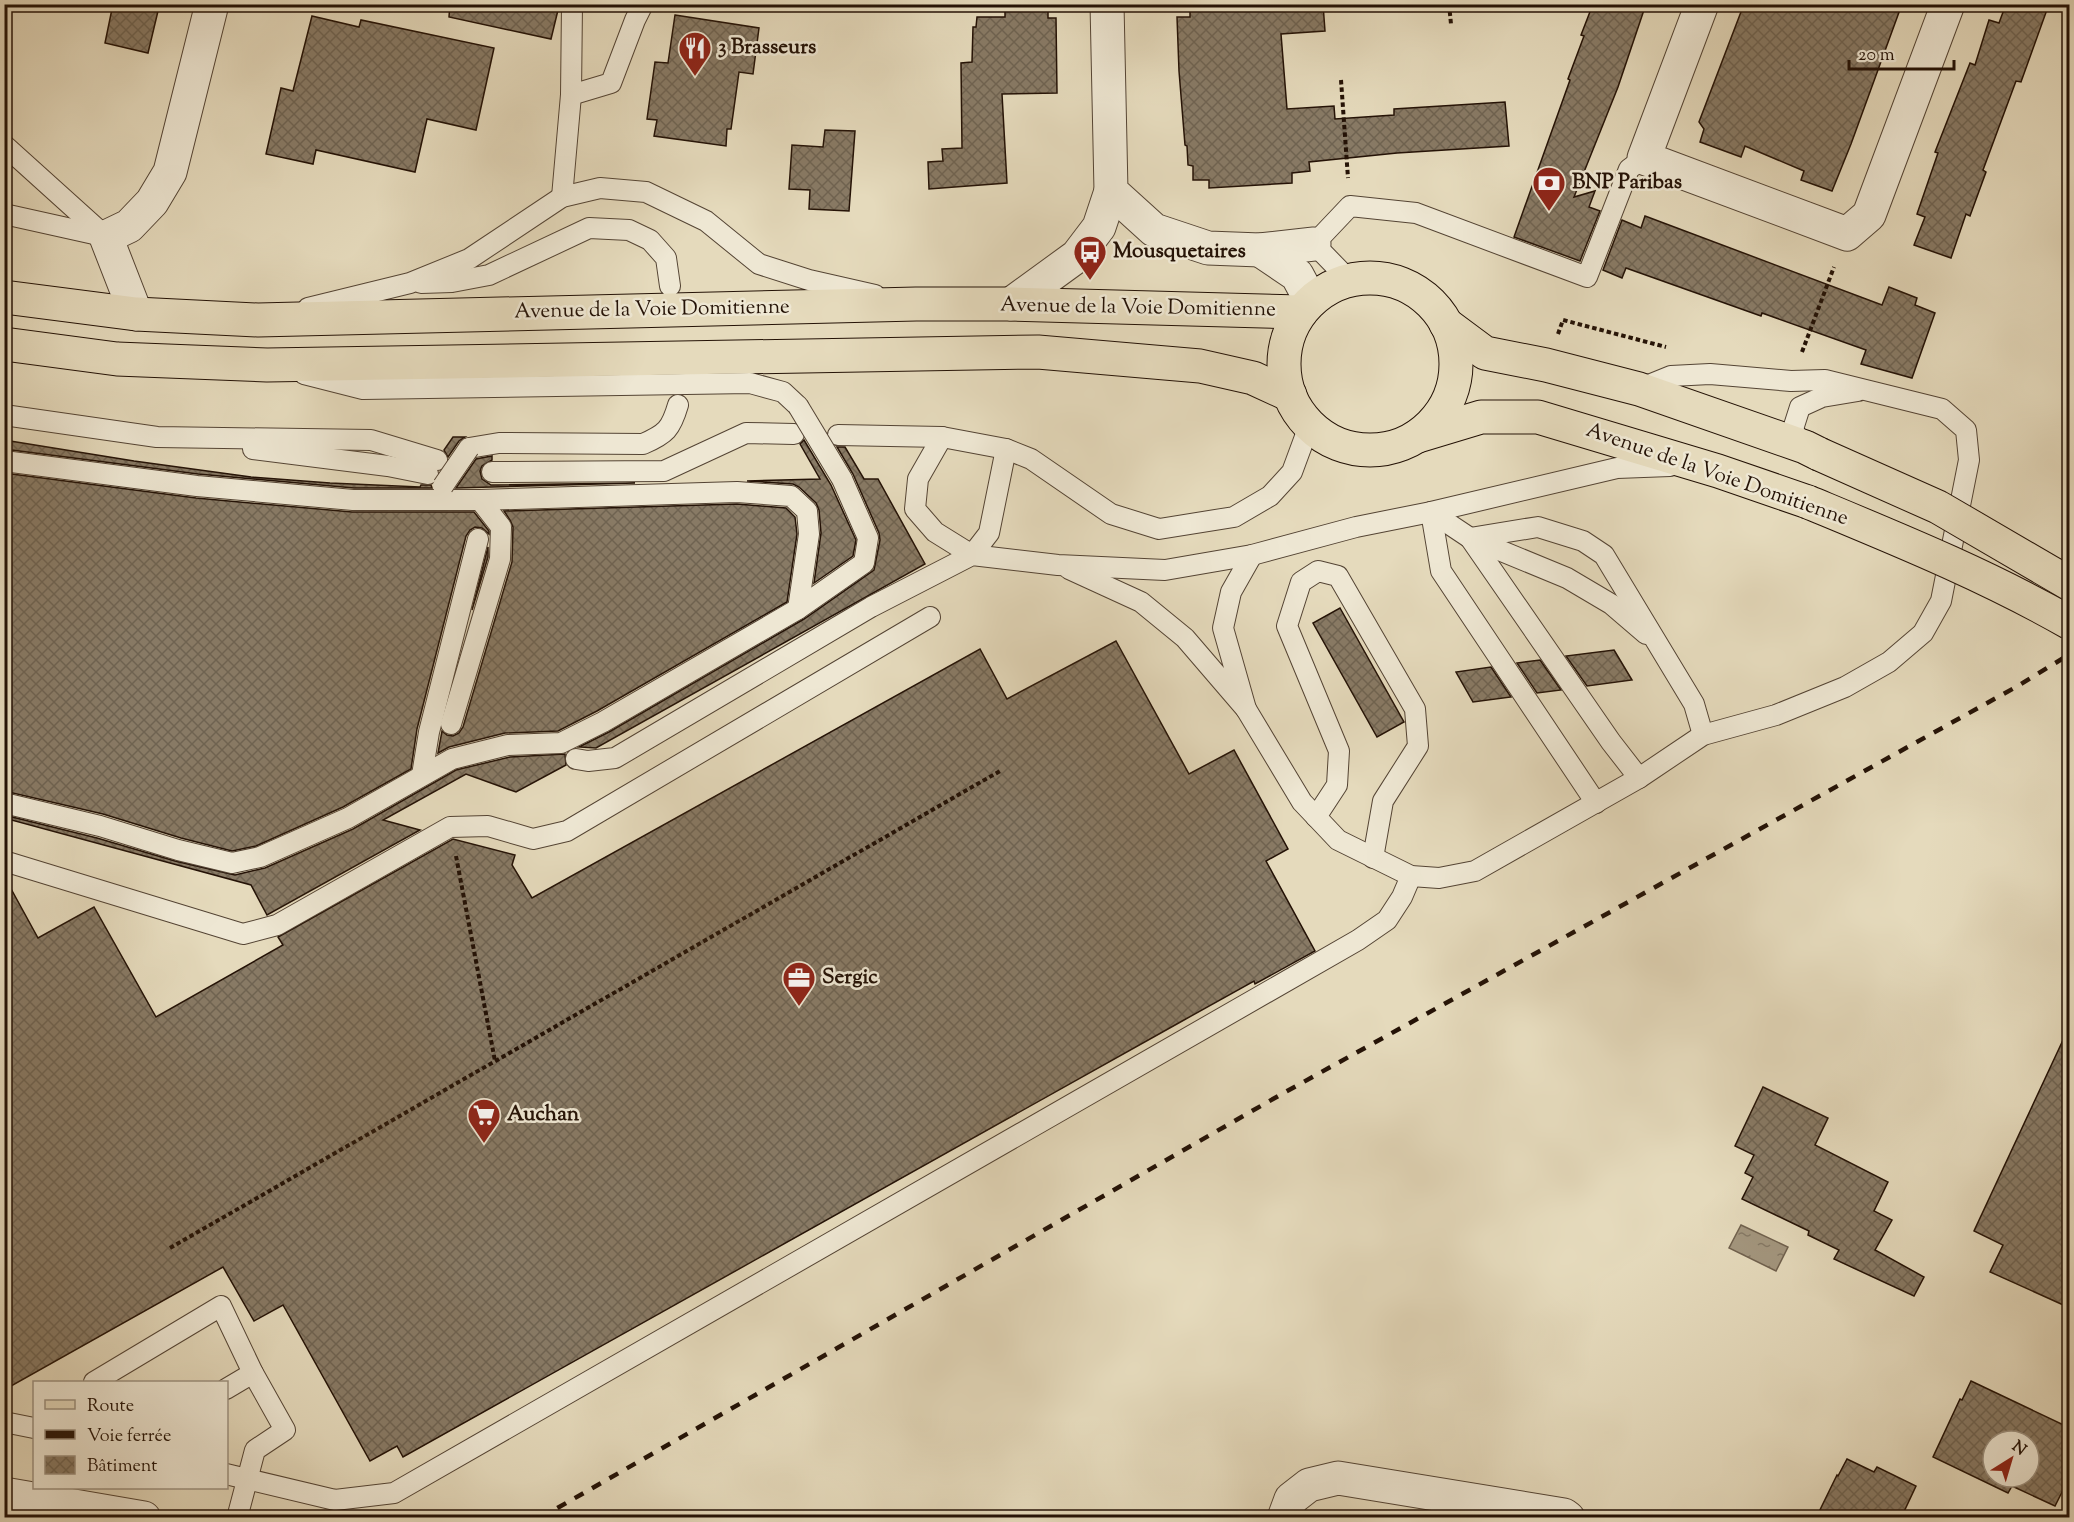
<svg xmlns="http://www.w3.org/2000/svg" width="2074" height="1522" font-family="'Sorts Mill Goudy',serif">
<defs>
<pattern id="water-ripples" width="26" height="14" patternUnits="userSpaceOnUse" patternTransform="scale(1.5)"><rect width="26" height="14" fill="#a3967e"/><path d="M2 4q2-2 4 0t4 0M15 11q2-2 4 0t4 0" fill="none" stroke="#857965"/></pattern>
<pattern id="building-cross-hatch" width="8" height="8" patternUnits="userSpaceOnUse" patternTransform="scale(1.5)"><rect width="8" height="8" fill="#887a65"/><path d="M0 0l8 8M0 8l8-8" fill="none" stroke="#6f6351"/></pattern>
</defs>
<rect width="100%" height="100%" fill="#e5dabc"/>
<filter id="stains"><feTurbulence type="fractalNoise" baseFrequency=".00333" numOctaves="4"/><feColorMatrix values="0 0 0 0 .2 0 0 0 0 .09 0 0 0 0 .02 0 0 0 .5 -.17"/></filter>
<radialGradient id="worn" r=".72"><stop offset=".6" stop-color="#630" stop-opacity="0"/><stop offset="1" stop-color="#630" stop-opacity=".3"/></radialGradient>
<!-- water -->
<path fill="url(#water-ripples)" stroke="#70614e" stroke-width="1.5" d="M1741,1225L1788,1247L1776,1271L1729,1248Z"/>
<!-- building -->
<g fill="url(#building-cross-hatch)" stroke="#241206" stroke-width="1.5" fill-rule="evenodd">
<path d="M113,4H128L158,11L148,53L105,43Z"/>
<path d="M450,4H532L558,10L551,39L449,17Z"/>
<path d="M1005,4H1048V18H1056L1057,93L1002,94L1007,183L929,189L928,162L943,161L942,149L962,148L961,63L972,62L973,27H976L977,17H1005Z"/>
<path d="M1190,4H1323L1325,31L1281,34L1287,109L1334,106L1335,119L1394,115V109L1505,102L1509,146L1397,153L1309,162L1310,171L1292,173V183L1209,188V180H1193V166L1188,165L1187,146L1185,145L1179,71L1177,17H1190Z"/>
<path d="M1593,4H1646L1618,87L1574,197L1595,191L1589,207L1600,211L1580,261L1514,237L1570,80L1568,79L1584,36L1581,35Z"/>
<path d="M1744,4H1902L1851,144L1832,191L1801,180L1804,171L1745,146L1741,157L1700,142L1704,129L1699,122Z"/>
<path d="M2006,4H2049L2021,82L2016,81L1983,170L1986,172L1970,216L1966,214L1951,258L1914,245L1925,217L1917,214L1938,153L1935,152L1970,63L1975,65L1989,20L1999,23Z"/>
<path d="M675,15L759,28L753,74L739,72L731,129H727L726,146L654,136L657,120L647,119L655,62L668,63Z"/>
<path d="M312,16L359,27L361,20L494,48L476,130L427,119L415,172L316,150L313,164L266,154L281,88L293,91Z"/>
<path d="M825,130L855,131L849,211L809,209L810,190L789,189L792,145L823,147Z"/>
<path d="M1645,216L1882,305L1889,287L1917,298L1915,305L1935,313L1912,378L1861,364L1866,350L1762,313L1761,316L1626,268L1622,278L1603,270L1622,220L1641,228Z"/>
<path d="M453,437H465L459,441L448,457L444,450Z"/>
<path d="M4,440L134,461L251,477L330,483L420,487L421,485H431L432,488H354L198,474L4,449Z"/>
<path d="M804,440L831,485L856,540L853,556L814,583L821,533L819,510L816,503L799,487L793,484L747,481L820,479L800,444Z"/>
<path d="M837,447H845L864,479H878L925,564L596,748L579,747L609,732L804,619L874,570L880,540L879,533L853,474Z"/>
<path d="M492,456V460L482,466L480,471L482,479L491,485L635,483L456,488L476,459Z"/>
<path d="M4,473L196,498L352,512H474L489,531V534L482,528L475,527L470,530L466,536L417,729L411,769L343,807L256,846L232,851L181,838L103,814L4,791Z"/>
<path d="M737,504L786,508L795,517L797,534L787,602L597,711L558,731L505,733L449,747L438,753L442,731L447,735L453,736L459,733L463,727L512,562L513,527L510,520L504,511Z"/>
<path d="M488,547V557L472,610Z"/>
<path d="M1340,608L1404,722L1377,737L1313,623Z"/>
<path d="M1116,641L1189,774L1234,750L1288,849L1266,861L1315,951L1255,984L1254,981L1184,1020L403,1457L397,1446L370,1461L283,1305L254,1321L223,1267L4,1390V876L38,938L94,907L156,1017L283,945L278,937L453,839L515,855L512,865L532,898L980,649L1007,699Z"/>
<path d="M1614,650L1632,680L1587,686L1566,656Z"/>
<path d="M1540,660L1561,690L1537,693L1517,663Z"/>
<path d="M1491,667L1511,697L1473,702L1456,672Z"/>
<path d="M565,754L566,765L516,792L466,774L383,820L420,830L267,915L251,885L4,818V815L97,838L175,861L235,875L265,868L353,829L456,770L510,757Z"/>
<path d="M2070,1025V1308L1990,1272L2003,1245L1974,1231Z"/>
<path d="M1763,1087L1828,1118L1815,1145L1888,1182L1874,1211L1892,1220L1875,1250L1924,1277L1914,1296L1834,1259L1839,1250L1808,1235L1809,1231L1742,1199L1753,1177L1745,1173L1754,1155L1735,1146Z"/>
<path d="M1971,1381L2070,1428V1476L2055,1506L2012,1486L2008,1493L1933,1457L1960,1399L1962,1400ZM1993,1441H2029V1477H1993Z"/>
<path d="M1847,1459L1874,1472L1877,1467L1916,1486L1901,1518H1816L1837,1475L1838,1476Z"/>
</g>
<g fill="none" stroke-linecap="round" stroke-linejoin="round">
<defs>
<g id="lane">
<path d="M571,95L611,83L635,20L643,4"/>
<path d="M4,145L106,237"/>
<path d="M562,197L571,95L572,4"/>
<path d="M4,214L103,236"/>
<path d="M1349,280L1314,244L1350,206L1416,213L1587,277L1629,169L1644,158"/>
<path d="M421,283L452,282L489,275L589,228L629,230L650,240L666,258L670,286"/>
<path d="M308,308L410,283L469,259L562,197L600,188L646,192L706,221L759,264L809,280L875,295"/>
<path d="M304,374L363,389L750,383L783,392L798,406"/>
<path d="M4,415L157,437L371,440L437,460"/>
<path d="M838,435L942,437L1006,449L1031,459L1111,514L1159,529L1234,517L1270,496L1292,472L1309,426"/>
<path d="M942,437L918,479L915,509L935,532L972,555L989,533L1006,449"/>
<path d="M1805,447L1798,439L1793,429L1800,407L1822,397L1858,391"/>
<path d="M469,448L499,443L643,444C666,434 671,429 678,405"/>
<path d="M253,449L388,466L428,474"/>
<path d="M4,461L197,486L353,500H480L737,492L791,496L807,511L809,534L798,609"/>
<path d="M492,472L664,471L746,433L794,434"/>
<path d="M1431,512L1470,538L1611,742L1639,778"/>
<path d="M1431,512L1441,571L1596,803"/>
<path d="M1470,538L1538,527L1583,541L1604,555L1694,704L1703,735"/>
<path d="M1470,538L1567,578L1611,604L1646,634"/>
<path d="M1069,569L1141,602L1185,638L1246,709L1223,628L1231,592L1252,555"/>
<path d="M1246,709L1302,802L1338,840L1411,876L1439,878L1475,871L1639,778L1703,735L1776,715L1845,687L1889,662L1923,633L1941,601L1969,460L1966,430L1942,409L1825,380L1791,381L1710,374L1671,376L1639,389"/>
<path d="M451,724L500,559L501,527L480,500"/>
<path d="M576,759L588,761L615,758L871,607L972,555L1058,565L1165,570L1252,555L1356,527L1431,512L1617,468L1670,466"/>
<path d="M422,775L429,732L478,539"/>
<path d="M4,803L100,826L178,850L232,863L260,857L348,818L452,759L508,745L561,743L603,722L798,609L864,563L868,538L842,479"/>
<path d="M1316,817L1337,785L1339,751L1287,626L1301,582L1318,571L1338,576L1415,709L1418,746L1383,801L1373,858"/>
<path d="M4,861L243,934L277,925L450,827L488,826L533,839L567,831L930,617"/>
<path d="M94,1382L221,1306L253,1373L285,1430L255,1450L237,1518"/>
<path d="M226,1389L253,1373"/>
<path d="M4,1422L34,1428"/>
<path d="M226,1474L335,1500L394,1493L1358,940L1387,920L1402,897L1411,876"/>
</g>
<g id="street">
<path d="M1107,4L1111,191L1154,230L1208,248L1260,250L1314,244"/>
<path d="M1702,4L1644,158L1847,234L1869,215L1948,4"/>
<path d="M1260,250L1297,275L1311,301"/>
<path d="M1011,304L1077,256L1099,227L1111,191"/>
<path d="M136,314L106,237L129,226L152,202L170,172L212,4"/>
<path d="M4,1494L144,1518"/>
<path d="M1284,1518L1291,1499L1309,1485L1338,1478L1564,1515L1568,1518"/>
</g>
<g id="primary">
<circle cx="1370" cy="364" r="86"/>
<path d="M4,297L136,314L258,320L916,304H1011L1301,312"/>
<path d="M1446,324L1485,353L1546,365L1639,389L1805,447L1819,454"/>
<path d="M4,344L117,359L267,365L1038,352L1200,366L1253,378L1290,395"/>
<path d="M1418,436L1481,417H1538L1718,471L1808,502"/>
</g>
</defs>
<!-- lane casing -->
<use href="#lane" stroke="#544434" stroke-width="22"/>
<!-- street casing -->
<use href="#street" stroke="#544434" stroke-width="35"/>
<!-- primary casing -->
<use href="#primary" stroke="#241206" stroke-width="35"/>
<!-- path -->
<g stroke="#241206" stroke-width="4" stroke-dasharray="4.5 3" stroke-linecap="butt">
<path d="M1449,4L1451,24"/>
<path d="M1341,80L1348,178"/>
<path d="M1558,334L1563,320L1666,347"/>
<path d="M1802,352L1834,267"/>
<path d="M456,856L495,1061"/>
<path d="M170,1248L1000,771"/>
</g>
<!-- lane -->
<use href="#lane" stroke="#eee7d3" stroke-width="20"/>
<!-- street -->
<use href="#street" stroke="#eee7d3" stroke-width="33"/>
<!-- primary -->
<use href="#primary" stroke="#e5dabc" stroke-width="33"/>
<!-- rail -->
<path stroke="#241206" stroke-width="4.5" stroke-dasharray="10 10" stroke-linecap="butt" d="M540,1518L1280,1095L2016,687L2070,654"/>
<defs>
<g id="lane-bridge">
<path d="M798,406L842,479"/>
<path d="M443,486L469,448"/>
</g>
<g id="primary-bridge">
<path d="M1819,454L1938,507L2070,584"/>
<path d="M1808,502C1897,539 1986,575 2070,623"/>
</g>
</defs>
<!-- lane-bridge casing -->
<use href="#lane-bridge" stroke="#544434" stroke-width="22" stroke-linecap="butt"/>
<!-- primary-bridge casing -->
<use href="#primary-bridge" stroke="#241206" stroke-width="35" stroke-linecap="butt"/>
<!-- lane-bridge -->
<use href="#lane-bridge" stroke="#eee7d3" stroke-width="20"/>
<!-- primary-bridge -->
<use href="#primary-bridge" stroke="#e5dabc" stroke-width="33"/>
</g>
<!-- icons -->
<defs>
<symbol id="restaurant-pin" viewBox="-11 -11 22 30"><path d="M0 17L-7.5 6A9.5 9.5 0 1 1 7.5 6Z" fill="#8f2418" stroke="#eee7d3"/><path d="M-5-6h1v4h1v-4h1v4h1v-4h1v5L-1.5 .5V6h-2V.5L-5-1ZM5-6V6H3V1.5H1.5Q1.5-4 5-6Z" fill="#fff"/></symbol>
<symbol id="bank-pin" viewBox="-11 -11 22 30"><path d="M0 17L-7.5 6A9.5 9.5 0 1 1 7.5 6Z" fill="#8f2418" stroke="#eee7d3"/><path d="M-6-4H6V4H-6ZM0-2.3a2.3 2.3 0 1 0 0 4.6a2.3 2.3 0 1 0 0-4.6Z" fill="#fff"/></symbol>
<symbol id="bus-pin" viewBox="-11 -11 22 30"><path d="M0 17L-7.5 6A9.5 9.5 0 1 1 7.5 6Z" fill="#8f2418" stroke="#eee7d3"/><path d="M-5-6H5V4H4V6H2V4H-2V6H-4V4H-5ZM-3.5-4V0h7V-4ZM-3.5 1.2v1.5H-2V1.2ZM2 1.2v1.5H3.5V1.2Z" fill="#fff"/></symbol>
<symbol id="office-pin" viewBox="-11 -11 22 30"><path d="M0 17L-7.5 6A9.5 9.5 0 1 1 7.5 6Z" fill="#8f2418" stroke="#eee7d3"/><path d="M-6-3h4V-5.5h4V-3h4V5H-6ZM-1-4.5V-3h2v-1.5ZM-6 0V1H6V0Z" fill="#fff"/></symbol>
<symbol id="supermarket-pin" viewBox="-11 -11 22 30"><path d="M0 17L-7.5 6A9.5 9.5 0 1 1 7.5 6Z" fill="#8f2418" stroke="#eee7d3"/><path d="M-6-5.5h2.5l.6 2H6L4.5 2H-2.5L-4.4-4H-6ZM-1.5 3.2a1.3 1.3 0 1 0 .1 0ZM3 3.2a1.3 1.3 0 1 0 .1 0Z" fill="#fff"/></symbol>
</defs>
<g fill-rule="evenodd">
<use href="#restaurant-pin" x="676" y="29" width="38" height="52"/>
<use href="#bank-pin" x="1530" y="164" width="38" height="52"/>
<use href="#bus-pin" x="1071" y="233" width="38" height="52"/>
<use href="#office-pin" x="780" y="959" width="38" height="52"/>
<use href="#supermarket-pin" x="465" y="1096" width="38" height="52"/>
</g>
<g text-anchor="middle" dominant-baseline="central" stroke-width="5" stroke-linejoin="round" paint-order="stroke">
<!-- poi labels -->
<g font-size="21" font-weight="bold" fill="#241206" stroke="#eee7d3" text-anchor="start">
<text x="718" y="48">3 Brasseurs</text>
<text x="1572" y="183">BNP Paribas</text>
<text x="1113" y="252">Mousquetaires</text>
<text x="822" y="978">Sergic</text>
<text x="507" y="1115">Auchan</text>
</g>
<!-- street labels -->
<g font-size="21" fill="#241206" stroke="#eee7d3">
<text transform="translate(1138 308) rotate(1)">Avenue de la Voie Domitienne</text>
<text transform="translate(652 310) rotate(-1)">Avenue de la Voie Domitienne</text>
<text transform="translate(1717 475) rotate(19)">Avenue de la Voie Domitienne</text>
</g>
</g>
<!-- margin -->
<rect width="2074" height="1522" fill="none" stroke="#e5dabc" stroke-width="24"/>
<rect x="6" y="6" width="2062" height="1510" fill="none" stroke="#241206" stroke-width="3"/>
<rect x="12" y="12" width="2050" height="1498" fill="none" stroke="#241206" stroke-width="1.5"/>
<!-- legend -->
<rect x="33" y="1381" width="195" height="108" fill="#eee7d3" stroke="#9d9281" stroke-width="1.5"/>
<rect x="45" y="1400" width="30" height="9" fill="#e5dabc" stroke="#9d9281" stroke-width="1.5"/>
<text x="87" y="1411" font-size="18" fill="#241206">Route</text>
<rect x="45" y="1430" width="30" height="9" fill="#241206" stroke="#9d9281" stroke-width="1.5"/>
<text x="87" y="1441" font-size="18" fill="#241206">Voie ferrée</text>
<rect x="45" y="1456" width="30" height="18" fill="url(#building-cross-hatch)" stroke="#9d9281" stroke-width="1.5"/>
<text x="87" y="1471" font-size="18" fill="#241206">Bâtiment</text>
<!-- north arrow -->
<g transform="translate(2011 1459) rotate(37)"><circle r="28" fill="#eee7d3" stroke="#9d9281" stroke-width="1.5"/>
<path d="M0-4.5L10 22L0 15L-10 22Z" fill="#8f2418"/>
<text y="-9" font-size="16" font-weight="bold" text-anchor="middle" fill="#241206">N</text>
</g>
<!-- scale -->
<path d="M1849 60v9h105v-9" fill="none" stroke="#241206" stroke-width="3"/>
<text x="1858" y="60" font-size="18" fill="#241206" stroke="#eee7d3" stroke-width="4.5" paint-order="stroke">20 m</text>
<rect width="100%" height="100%" filter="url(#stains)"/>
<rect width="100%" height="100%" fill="url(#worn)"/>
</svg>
